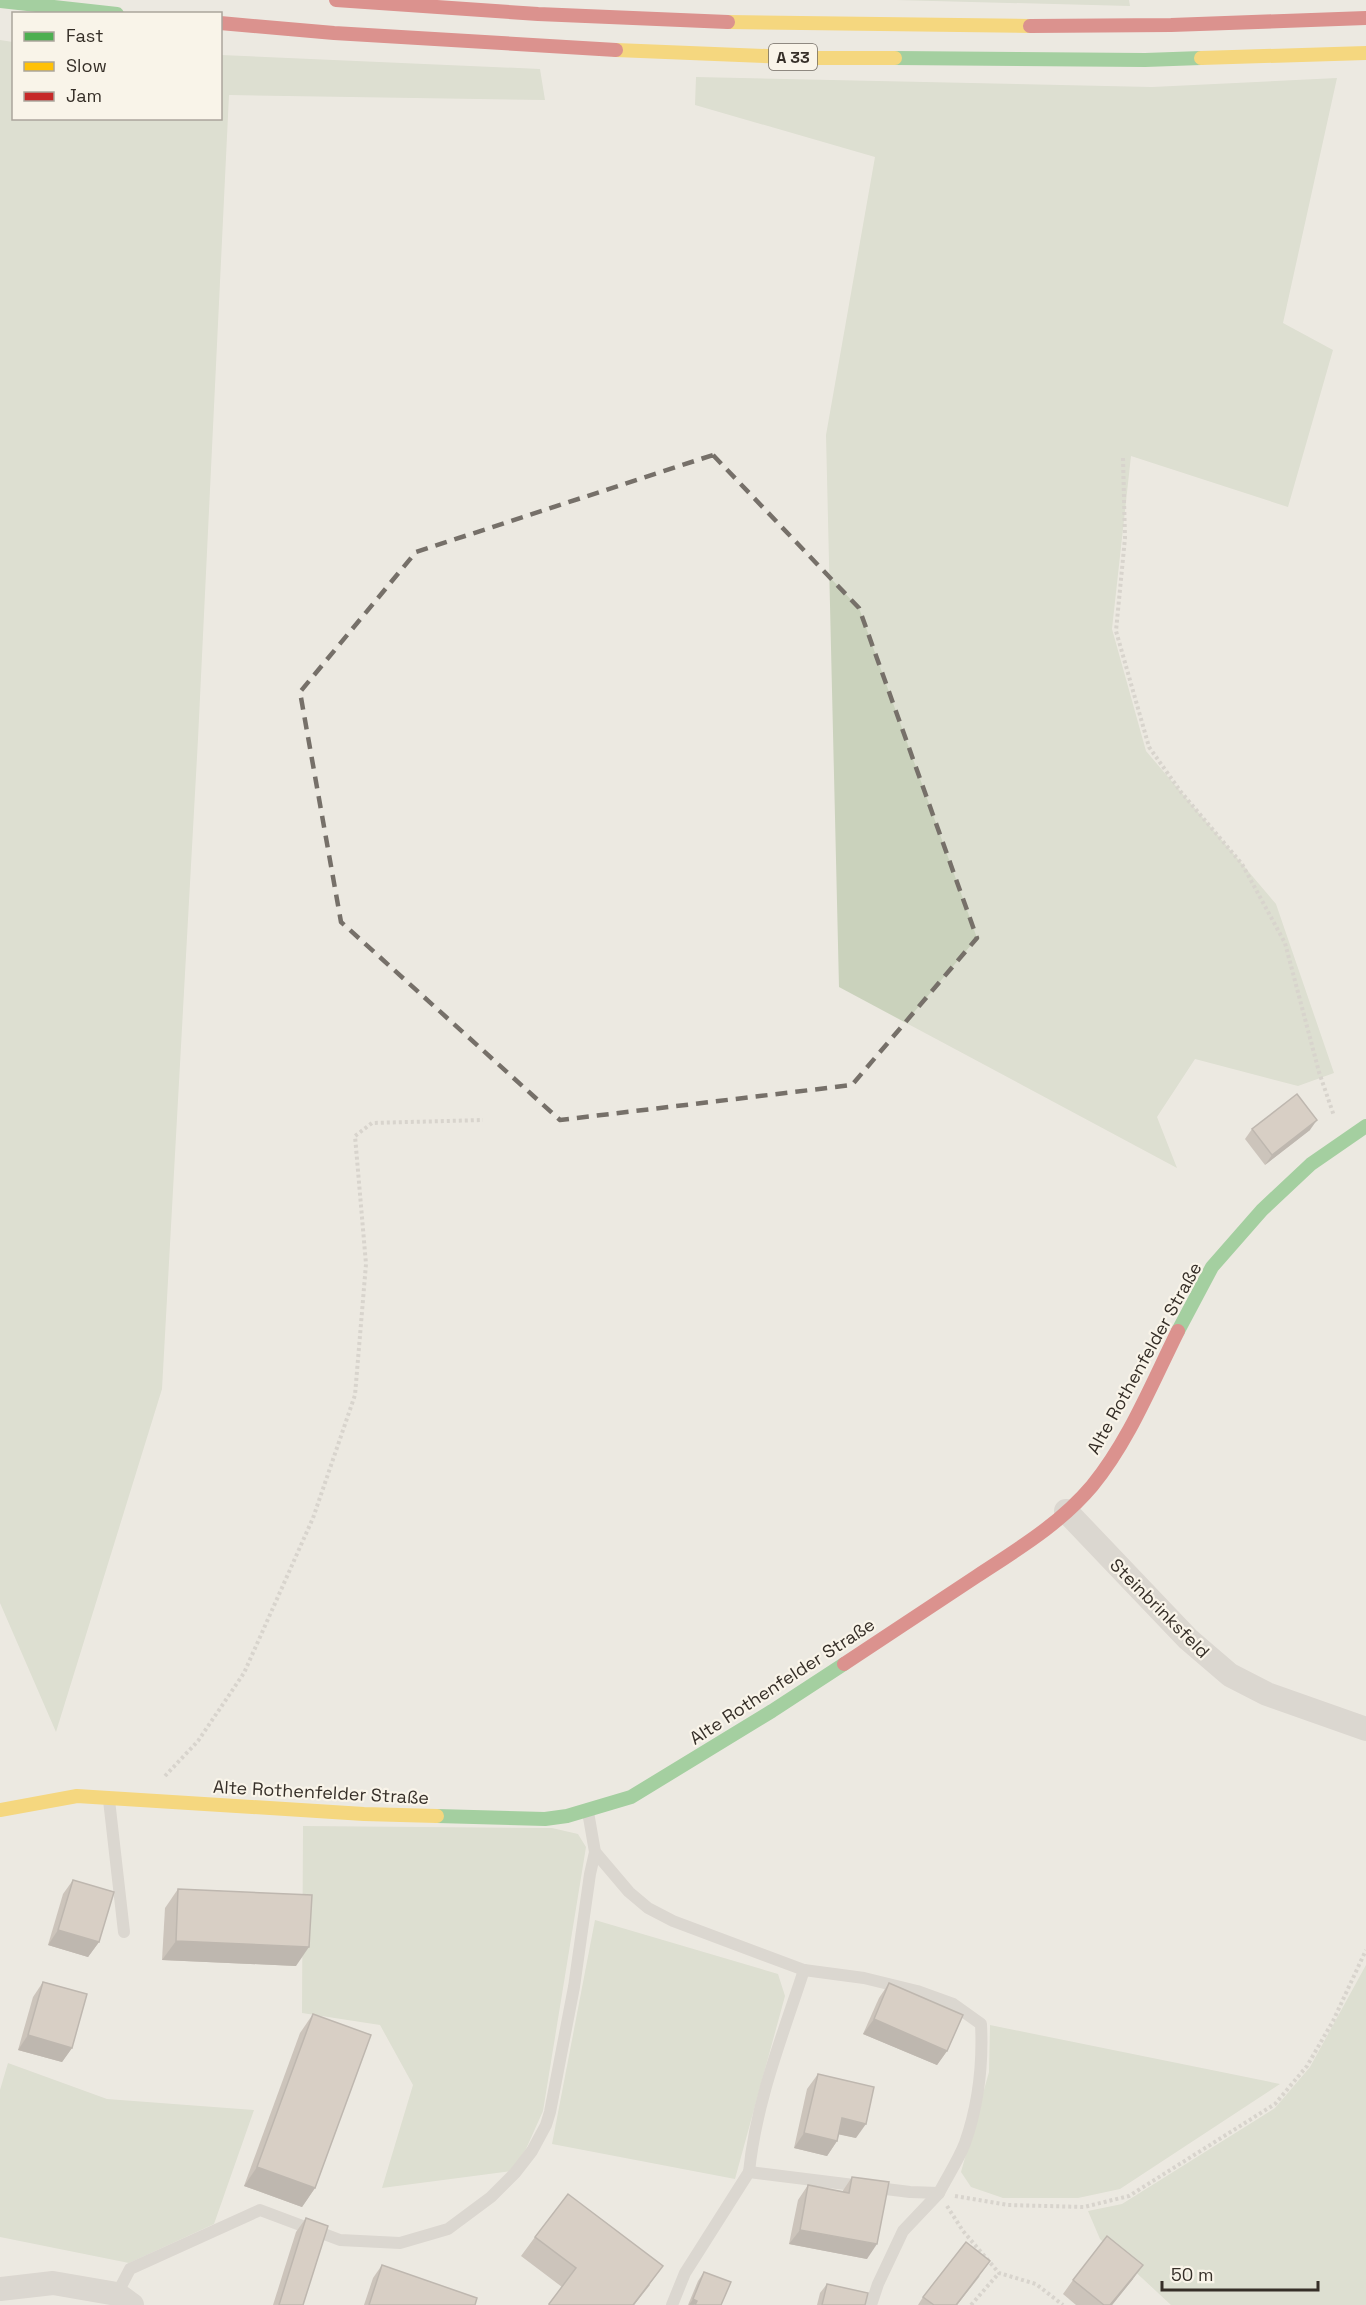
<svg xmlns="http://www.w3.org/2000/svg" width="1366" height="2305" font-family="'Space Grotesk',sans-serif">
<rect width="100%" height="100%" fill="#ece9e1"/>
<!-- green -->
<g fill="#cad2bc">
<path d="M895,0H1129L1130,6Z"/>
<path d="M0,40L13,42L14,118H220L221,55L540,69L545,100L229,95L198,739L162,1389L56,1732L0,1603Z"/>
<path d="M696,77L1152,87L1337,78L1283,323L1333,350L1288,507L1131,456L1112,629L1146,751L1276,904L1334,1073L1298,1086L1195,1059L1157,1117L1177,1168L839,987L826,435L875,157L695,105Z"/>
<path d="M303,1826L552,1828L578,1834L586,1847L543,2111L526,2149L511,2171L382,2188L413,2085L380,2025L302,2013Z"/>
<path d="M595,1920L778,1974L785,1996L735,2179L552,2144Z"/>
<path d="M1366,1965V2305H1171L1100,2239L1088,2211L1122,2204L1275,2108L1310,2067Z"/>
<path d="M990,2025L1280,2084L1120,2189L1078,2198H1003L971,2187L961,2172L989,2072Z"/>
<path d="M8,2063L107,2099L254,2110L214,2224L129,2263L0,2237V2090Z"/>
</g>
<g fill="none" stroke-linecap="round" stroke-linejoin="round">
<!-- path -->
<g stroke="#bebab3" stroke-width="4" stroke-dasharray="3 3" stroke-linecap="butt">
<path d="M1123,458L1125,538L1116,631L1149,747L1181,792L1242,864L1285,943L1319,1072L1334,1116"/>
<path d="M165,1776L198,1741L244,1673L313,1518L355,1395L366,1264L355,1136L372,1123L483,1120"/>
<path d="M955,2196L1008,2205L1084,2207L1129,2196L1275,2104L1307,2066L1333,2021L1366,1950"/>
<path d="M947,2206L963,2231L999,2273L1036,2284L1063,2305"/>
<path d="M971,2305L999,2273"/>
</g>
<!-- lane -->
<g stroke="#c6c1ba" stroke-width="12">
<path d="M109,1800L124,1932"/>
<path d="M588,1812L595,1852L629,1892L648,1908L673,1921L804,1970L864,1978L917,1991L953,2004L981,2024C983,2064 978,2106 965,2143C958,2161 947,2177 939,2193L910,2192L749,2172L685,2273L672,2305"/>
<path d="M749,2172C756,2102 782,2037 804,1970"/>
<path d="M117,2294L130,2269L260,2210L340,2240L400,2243L448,2229L491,2197L515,2173L532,2151L546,2125L550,2112L574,1987L590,1874L595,1852"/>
<path d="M871,2305L878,2284L903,2231L939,2193"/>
</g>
<!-- street -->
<g stroke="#c6c1ba" stroke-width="24">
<path d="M1066,1511L1188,1639L1230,1675L1267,1694L1366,1729"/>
<path d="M0,2289L53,2283L117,2294L132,2305"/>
</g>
<!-- fast -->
<g stroke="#4caf50" stroke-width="14">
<path d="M0,1L117,14"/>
<path d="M895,58L1145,60L1201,58"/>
<path d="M1178,1331L1212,1267L1262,1210L1311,1164L1366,1126"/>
<path d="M437,1816L545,1819L567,1816L631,1797L772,1711L844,1664"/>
</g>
<!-- slow -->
<g stroke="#ffc107" stroke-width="14">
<path d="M728,22L1030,26"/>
<path d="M616,50L815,58H895"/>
<path d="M1201,58L1366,53"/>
<path d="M0,1810L77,1796L364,1814L437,1816"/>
</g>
<!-- jam -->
<g stroke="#c62828" stroke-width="14">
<path d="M336,0L538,14L728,22"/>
<path d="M220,23L334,33L616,50"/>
<path d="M1030,26L1171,25L1366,18"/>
<path d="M844,1664C888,1635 933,1605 977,1576C1018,1549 1060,1524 1092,1486C1129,1441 1152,1383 1178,1331"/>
</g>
</g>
<!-- wall -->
<g fill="#a4978c">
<path d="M1252,1129L1310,1130L1265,1165L1245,1139Z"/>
<path d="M73,1880L99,1942L88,1957L48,1945L63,1894Z"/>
<path d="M178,1889L296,1966L162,1960L165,1908Z"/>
<path d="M43,1982L72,2048L62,2062L18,2050L33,1997Z"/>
<path d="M889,1983L947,2051L937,2065L863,2034L879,1998Z"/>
<path d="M313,2014L315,2188L302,2207L244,2186L300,2033Z"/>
<path d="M818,2074L856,2138L839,2134L837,2141L827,2156L794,2148L807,2089Z"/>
<path d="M852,2177L867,2259L789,2244L798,2200L808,2185L842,2192Z"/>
<path d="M306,2218L303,2305H273L296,2232Z"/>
<path d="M535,2237L650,2285L634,2305H548L562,2287L521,2256Z"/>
<path d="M382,2265L475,2305H364L373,2278Z"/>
<path d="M704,2272L721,2305H688L698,2281Z"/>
<path d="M980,2276L957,2305H918L923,2297Z"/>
<path d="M1133,2279L1112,2305H1076L1063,2294L1073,2280Z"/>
<path d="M827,2284L865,2305H817L820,2293Z"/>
</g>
<!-- shaded-wall -->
<g fill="#867b72">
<path d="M1317,1120L1310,1130L1265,1165L1272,1155Z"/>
<path d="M58,1930L99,1942L88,1957L48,1945Z"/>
<path d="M176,1941L309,1947L296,1966L162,1960Z"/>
<path d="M874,2019L947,2051L937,2065L863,2034Z"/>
<path d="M28,2035L72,2048L62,2062L18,2050Z"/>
<path d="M842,2118L866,2124L856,2138L832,2133Z"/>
<path d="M804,2133L837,2141L827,2156L794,2148Z"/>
<path d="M257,2167L315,2188L302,2207L244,2186Z"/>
<path d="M800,2230L877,2244L867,2259L789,2244Z"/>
<path d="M990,2261L957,2305H956Z"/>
<path d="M1143,2265L1133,2279L1112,2305H1110Z"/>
<path d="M663,2266L634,2305H633Z"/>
<path d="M693,2299L697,2301L694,2305H689Z"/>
</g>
<!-- building -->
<g fill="#bfb0a3" stroke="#867b72" stroke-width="1.5">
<path d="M1297,1094L1317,1120L1272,1155L1252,1129Z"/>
<path d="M73,1880L114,1892L99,1942L58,1930Z"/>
<path d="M178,1889L312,1895L309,1947L176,1941Z"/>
<path d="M43,1982L87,1994L72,2048L28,2035Z"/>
<path d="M889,1983L963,2015L947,2051L874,2019Z"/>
<path d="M313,2014L371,2035L315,2188L257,2167Z"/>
<path d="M818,2074L874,2087L866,2124L842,2118L837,2141L804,2133Z"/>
<path d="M852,2177L889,2182L877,2244L800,2230L808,2185L849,2193Z"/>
<path d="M568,2194L663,2266L633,2305H550L549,2304L576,2268L535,2237Z"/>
<path d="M306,2218L328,2226L303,2305H279Z"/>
<path d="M1107,2236L1143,2265L1110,2305H1104L1073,2280Z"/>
<path d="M966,2242L990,2261L956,2305H934L923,2297Z"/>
<path d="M382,2265L477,2298L475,2305H369Z"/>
<path d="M704,2272L731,2282L721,2305H695L697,2301L693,2299Z"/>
<path d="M827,2284L868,2293L865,2305H822Z"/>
</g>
<!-- marked area -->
<path d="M0 0H1366V2305H0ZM713,455L859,608L977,938L852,1085L560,1120L341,922L300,692L416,552Z" fill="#ece9e1" fill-opacity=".55" fill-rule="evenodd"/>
<path fill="none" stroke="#767069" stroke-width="4.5" stroke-dasharray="12 8" stroke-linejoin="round" d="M713,455L859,608L977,938L852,1085L560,1120L341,922L300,692L416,552Z"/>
<g text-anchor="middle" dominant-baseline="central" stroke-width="4.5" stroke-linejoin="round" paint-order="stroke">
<!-- shield labels -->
<rect fill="#f9f4e9" stroke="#706a62" stroke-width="1.5" x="769" y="44" width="48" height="26" rx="4.5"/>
<g font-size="16" font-weight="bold" fill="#362f28">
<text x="793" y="57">A 33</text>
</g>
<!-- street labels -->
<g font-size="18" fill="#362f28" stroke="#f9f4e9">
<text transform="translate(1144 1358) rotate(-61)">Alte Rothenfelder Straße</text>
<text transform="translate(1160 1608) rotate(45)">Steinbrinksfeld</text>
<text transform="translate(782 1681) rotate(-33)">Alte Rothenfelder Straße</text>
<text transform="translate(321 1792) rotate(3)">Alte Rothenfelder Straße</text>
</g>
</g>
<!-- legend -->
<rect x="12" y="12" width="210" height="108" fill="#f9f4e9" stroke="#aba59c" stroke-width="1.5"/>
<rect x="24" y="32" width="30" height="9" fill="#4caf50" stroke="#aba59c" stroke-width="1.5"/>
<text x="66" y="42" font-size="18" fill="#362f28">Fast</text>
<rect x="24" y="62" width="30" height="9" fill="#ffc107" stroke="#aba59c" stroke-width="1.5"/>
<text x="66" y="72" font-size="18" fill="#362f28">Slow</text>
<rect x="24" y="92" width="30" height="9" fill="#c62828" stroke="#aba59c" stroke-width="1.5"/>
<text x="66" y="102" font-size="18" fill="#362f28">Jam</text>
<!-- scale -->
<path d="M1162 2281v9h156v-9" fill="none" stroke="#362f28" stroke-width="3"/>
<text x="1171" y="2281" font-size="18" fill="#362f28" stroke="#f9f4e9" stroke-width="4.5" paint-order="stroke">50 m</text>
</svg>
